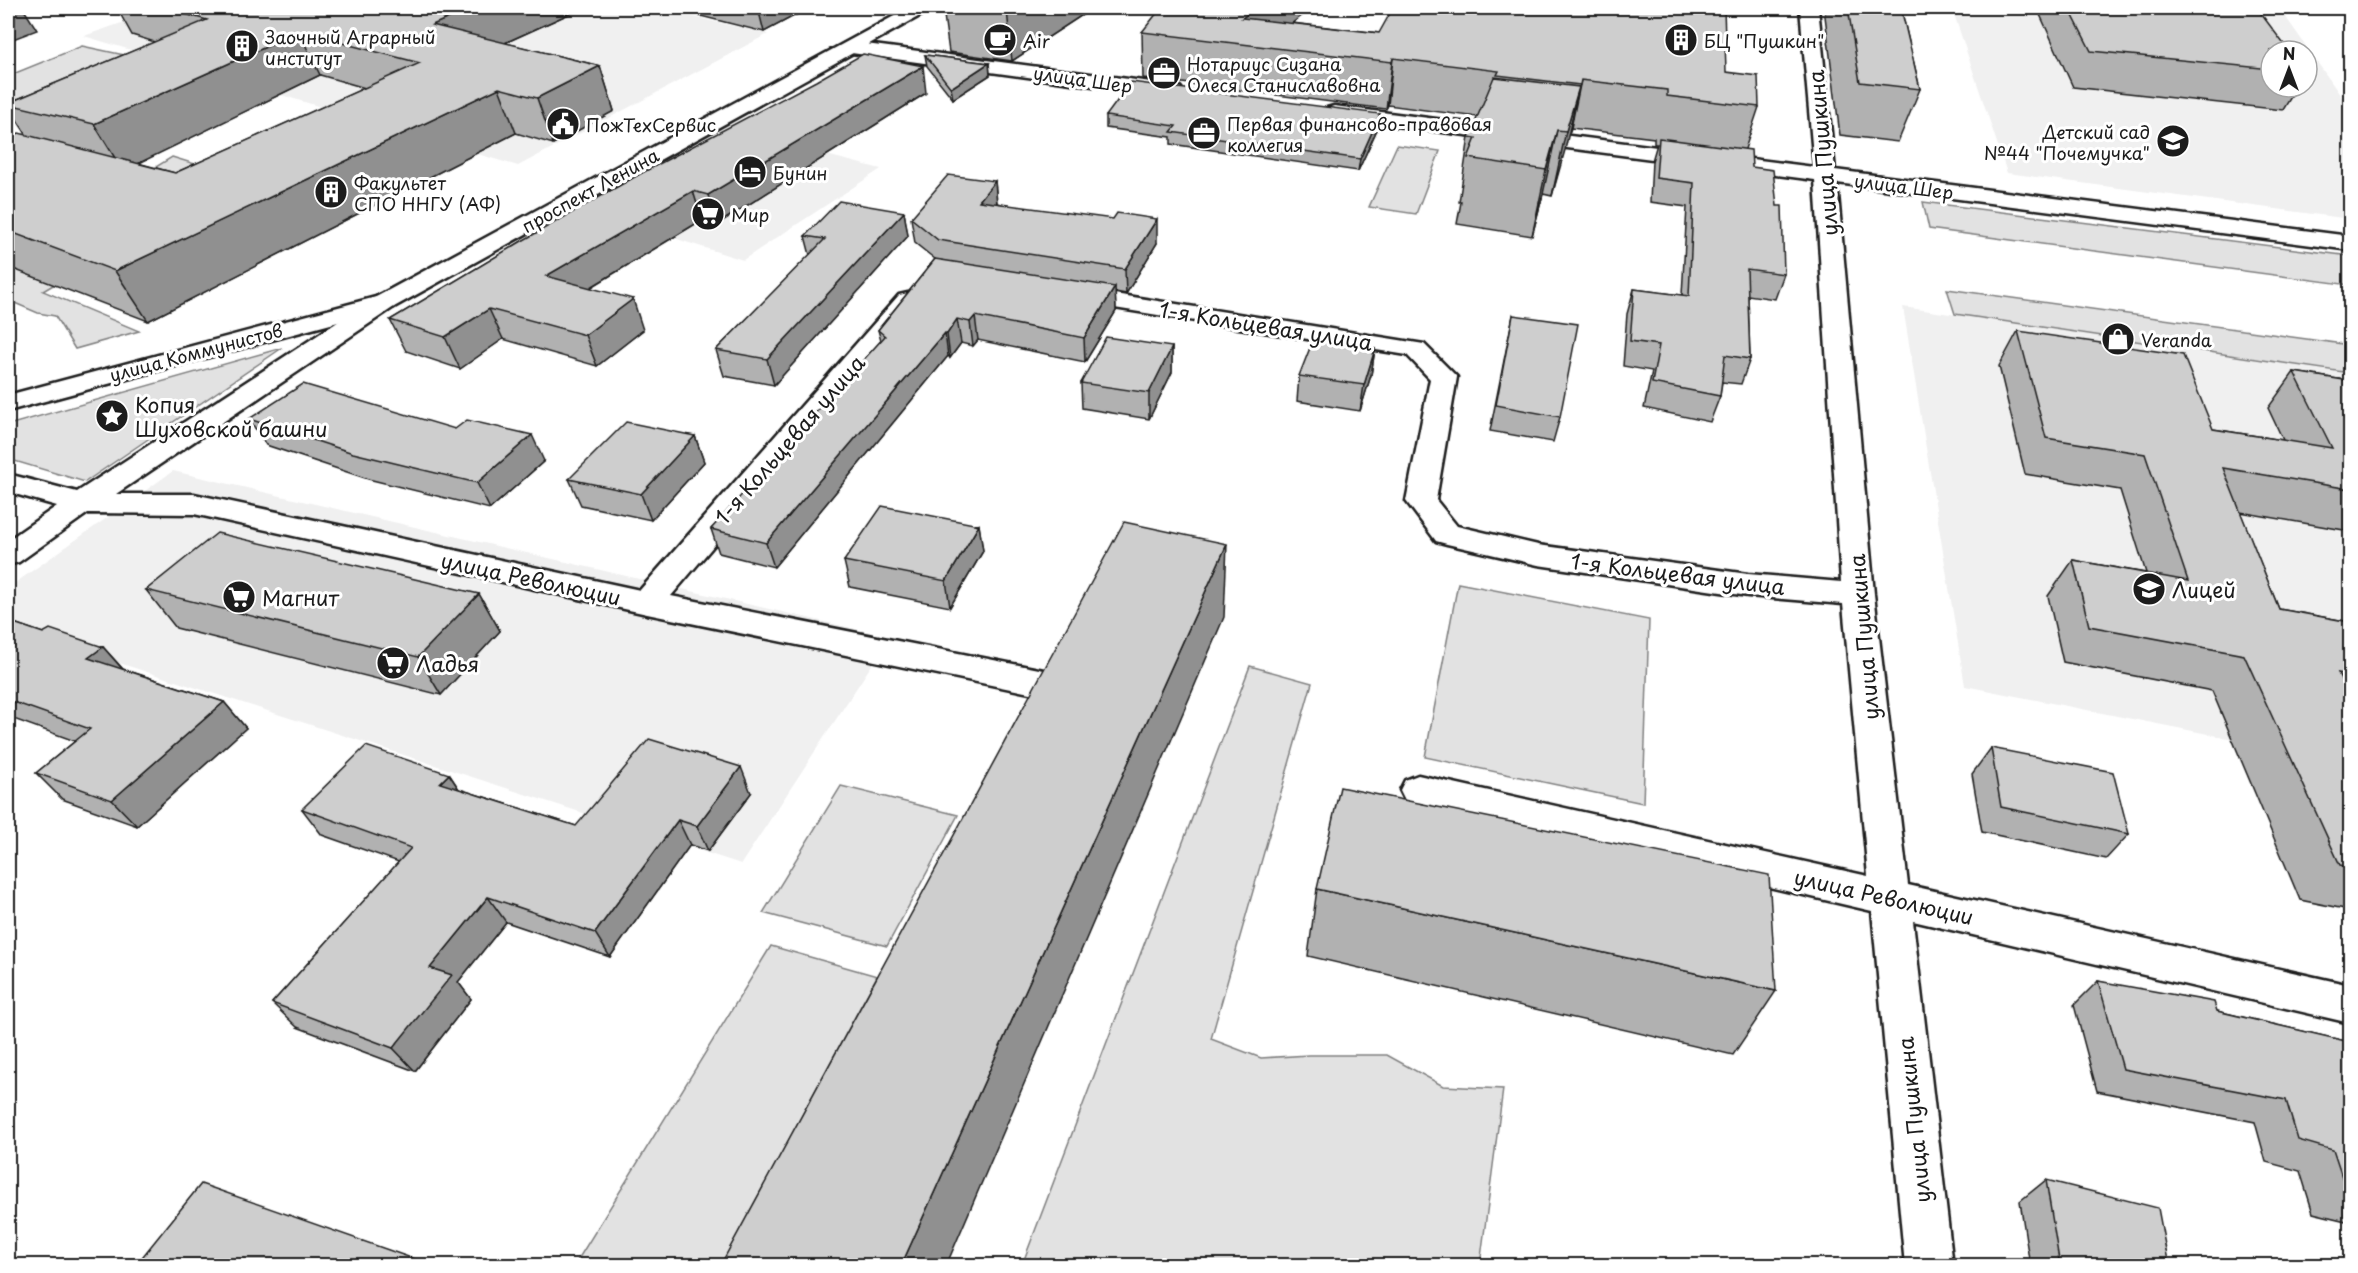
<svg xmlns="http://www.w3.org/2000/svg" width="2358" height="1273" font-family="'Playpen Sans',sans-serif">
<rect width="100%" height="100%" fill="#fff"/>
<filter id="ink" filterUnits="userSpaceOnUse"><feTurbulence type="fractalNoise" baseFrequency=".0167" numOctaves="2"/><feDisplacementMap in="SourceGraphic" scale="12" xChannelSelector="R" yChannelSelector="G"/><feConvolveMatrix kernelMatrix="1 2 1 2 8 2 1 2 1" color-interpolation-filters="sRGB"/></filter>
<g filter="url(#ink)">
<!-- built -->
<g fill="#f0f0f0" fill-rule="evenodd">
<path d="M165,8H676L669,11L768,34L518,166L84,36Z"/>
<path d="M1952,8H2192L2285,16L2350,109V219L2007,173ZM2271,51H2307V87H2271Z"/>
<path d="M764,139L881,169L743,260L620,221Z"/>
<path d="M1903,307L2350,373V762L1965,686Z"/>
<path d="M173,471L890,637L741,864L8,627V588Z"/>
</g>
<!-- green -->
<g fill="#e2e2e2" stroke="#7f7f7f" stroke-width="1.5">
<path d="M82,46L143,59L18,111L8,109V76Z"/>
<path d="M1397,145L1440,151L1416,214L1369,207Z"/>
<path d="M172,157L208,168L108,253L43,291L139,331L75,349L55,316L38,313L10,301L8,303V258Z"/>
<path d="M1923,202L2350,256V285L1929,229Z"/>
<path d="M1947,289L2350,345V373L1955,314Z"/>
<path d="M282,348L85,482L8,459V425Z"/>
<path d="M1458,583L1649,620L1643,803L1425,757Z"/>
<path d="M1250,666L1312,683L1211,1039L1261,1058L1309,1055H1387L1443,1086L1503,1089L1480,1265H1022Z"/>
<path d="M841,786L958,815L887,946L763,913Z"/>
<path d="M771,946L877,976L721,1265L574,1266Z"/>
</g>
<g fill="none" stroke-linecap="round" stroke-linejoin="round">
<defs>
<g id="minor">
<path d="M1800,8H1818L1835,170L2350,236V250L1837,183L1874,594L1908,885L2350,985V1023L1913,921L1953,1266H1905L1872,911L1418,805L1405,800L1400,790L1405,780L1418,775L1868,876L1843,604L1748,596L1538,565L1447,544L1436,541L1406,501L1430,379L1407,355L1071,301L1062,299L1059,294L1062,289L1071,287L1424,344L1457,377L1436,500L1457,526L1538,545L1748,574L1841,582L1815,180L1334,118L1327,116L1324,112L1327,108L1334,106L1814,167Z"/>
<path d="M851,42L1173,85L1180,87L1183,91L1180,95L1173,97L844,52L842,48L844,44Z"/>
<path d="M908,293L917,295L920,300L917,305L671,596L1054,672L1066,676L1071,685L1066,694L1054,698L647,614L194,514L88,513L19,562L8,565V540L57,506L8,492V474L77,492L376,297L385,295L394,297L397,302L394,307L116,494H194L640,590L899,295Z"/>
</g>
<path id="major" d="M909,8H930L927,12L394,307L8,411V395L376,297Z"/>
</defs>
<!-- minor casing -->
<use href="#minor" stroke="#1c1c1c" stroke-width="5"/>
<!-- major casing -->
<use href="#major" stroke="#1c1c1c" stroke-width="5"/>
<!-- minor -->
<use href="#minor" fill="#fff" fill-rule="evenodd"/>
<!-- major -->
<use href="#major" fill="#fff" fill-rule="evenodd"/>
</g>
<!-- wall -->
<g fill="#b1b1b1" stroke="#1c1c1c" stroke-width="1.5" fill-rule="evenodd">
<path d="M117,8H582L505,43L600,66L614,111L553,144L516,133L148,321L8,267V138L26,134L8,106V103L155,42L132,35ZM320,75L365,88L175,173L138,163Z"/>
<path d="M669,8H809L764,32Z"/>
<path d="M943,8H1093L1012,61L949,52Z"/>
<path d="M1312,8L1292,23L1726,72L1759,107L1745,149L1784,274L1775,299L1748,295L1750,359L1741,384L1722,382L1720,396L1710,422L1644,408L1652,371L1623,366L1627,314L1634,289L1682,295L1687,207L1650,202L1652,161L1657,144H1654V138L1571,128L1569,133H1568L1552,196L1543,194L1532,236L1457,224L1461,202H1459L1469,137L1478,117L1388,105L1386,109L1143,78L1142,32Z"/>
<path d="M1824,8H1901L1920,89L1898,142L1840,135Z"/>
<path d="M2037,8H2254L2256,11L2271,51V87H2297L2283,110L2073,87Z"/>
<path d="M925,55L989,63L990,75L953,99L927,66Z"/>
<path d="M926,93L716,225L702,220L590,288L643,330L597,366L503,339L460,369L406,351L390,320L522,241Z"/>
<path d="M1380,114L1379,125L1358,171L1171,144V137L1106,128V116Z"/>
<path d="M995,181L997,203L1157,243L1126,294L1115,292L1116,311L1085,362L978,340L973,346L961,343L950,358L948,356L774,567L719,553L711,529L761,480L881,341L878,330L935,259L915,243L911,218Z"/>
<path d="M904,212L908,236L774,385L724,376L716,350L810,255L805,236Z"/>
<path d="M1513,315L1560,417L1553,442L1490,431Z"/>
<path d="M2018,331L2213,429L2283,440L2268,408L2294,372L2350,381V531L2240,512L2279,609L2350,622V910L2300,900L2212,691L2063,662L2048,596L2073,560L2146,573L2120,490L2025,474L1999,366Z"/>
<path d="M1172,347V372L1149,419L1082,408L1081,383Z"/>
<path d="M1375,349L1371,375L1360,411L1297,401L1299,376Z"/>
<path d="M249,419L544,461L490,509L368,479L266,445Z"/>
<path d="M695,436L704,462L651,520L581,505L569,479Z"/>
<path d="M979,525L983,551L950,607L850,587L844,561Z"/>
<path d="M146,590L479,594L500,631L441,695L176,628Z"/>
<path d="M8,621L43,633L103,647L123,669L224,702L246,728L137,826L62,799L36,773L75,741L8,717Z"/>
<path d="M1991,748L2129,834L2106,859L1982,832L1972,774Z"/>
<path d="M449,774L459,789L576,826L751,793L708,851L690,845L610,957L506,922L458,982L471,999L415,1071L297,1027L272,1003L399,862L322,835L302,809Z"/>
<path d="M1317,889L1776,991L1733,1055L1308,956Z"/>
<path d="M2098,981L2217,1011L2350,1042V1222L2313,1213L2300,1171L2266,1162L2255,1122L2097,1091L2074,1005Z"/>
<path d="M2046,1180L2169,1266H2030L2020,1201Z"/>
</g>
<!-- shaded-wall -->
<g fill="#909090" stroke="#1c1c1c" stroke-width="1.5">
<path d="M8,8H23L37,30L8,41Z"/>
<path d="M472,8H582L449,68L432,25Z"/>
<path d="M758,8H809L764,32Z"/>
<path d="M1012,8H1093L1012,61L1007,10Z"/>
<path d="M1256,8H1312L1262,46L1242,18Z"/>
<path d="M299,32L320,75L123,171L94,124Z"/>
<path d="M1393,58L1388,105L1386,109L1392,62Z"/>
<path d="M989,63L990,75L953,99L951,88Z"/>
<path d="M600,66L614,111L553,144L537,98Z"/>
<path d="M923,66L926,93L716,225L708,195Z"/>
<path d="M1581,80L1571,128L1569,133Z"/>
<path d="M1579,87L1565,150L1552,196L1566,131Z"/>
<path d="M499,88L516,133L148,321L115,271Z"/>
<path d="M1380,114L1379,125L1358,171L1360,159Z"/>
<path d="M1557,130L1543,194L1532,236L1546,170Z"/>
<path d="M995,181L997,205L979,201Z"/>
<path d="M693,191L702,220L558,307L546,276Z"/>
<path d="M904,212L908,236L774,385L767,359Z"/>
<path d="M1157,219V243L1126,294L1125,269Z"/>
<path d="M1115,287L1116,311L1085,362L1084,338Z"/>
<path d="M633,299L643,330L597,366L585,335Z"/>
<path d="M489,309L503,339L460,369L445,337Z"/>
<path d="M975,316L978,340L973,346L970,322Z"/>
<path d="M957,319L961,343L950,358L947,334Z"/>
<path d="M945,333L948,356L774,567L766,543Z"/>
<path d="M1172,347V372L1149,419V393Z"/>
<path d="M1375,349L1371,375L1360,411L1364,385Z"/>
<path d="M532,435L544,461L490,509L477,483Z"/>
<path d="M695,436L704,462L651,520L641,494Z"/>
<path d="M979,525L983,551L950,607L946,581Z"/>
<path d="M1227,544L1224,617L946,1266H901Z"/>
<path d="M479,594L500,631L441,695L418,657Z"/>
<path d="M103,647L126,673L88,658Z"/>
<path d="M224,702L246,728L137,826L112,800Z"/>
<path d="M741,767L751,793L708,851L697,826Z"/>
<path d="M449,774L466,800L440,783Z"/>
<path d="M678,820L690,845L610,957L595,933Z"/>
<path d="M488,897L506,922L458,982L471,999L415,1071L393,1048L430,968Z"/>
</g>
<!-- building -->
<g fill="#cecece" stroke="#1c1c1c" stroke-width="1.5">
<path d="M162,8H472L432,25L600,66L537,98L499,88L115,271L8,231V138L19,133L175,173L420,63L299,32L94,124L8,104V103L207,20Z"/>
<path d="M984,8H1012L1007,10Z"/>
<path d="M1161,8H1256L1242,18L1379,33L1393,8H1724L1726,72L1758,76L1759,107L1667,96V90L1581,80L1580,85L1497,75L1499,71L1393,58L1392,62L1142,32Z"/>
<path d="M1848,8H1901L1920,89L1860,82Z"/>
<path d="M2069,8H2254L2256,11H2259L2289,51H2271V69L2091,51Z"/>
<path d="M863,54L923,66L708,195L693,191L546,276L633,299L585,335L489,309L445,337L390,320L522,241L640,174L816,81Z"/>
<path d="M925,55L989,63L951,88Z"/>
<path d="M1494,77L1579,87L1566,131L1557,130L1546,170L1468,158L1476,138L1469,137Z"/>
<path d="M1131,82L1380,114L1360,159L1171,132L1176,126L1106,116Z"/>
<path d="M1659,138L1751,150L1752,167L1773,170L1777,206H1782L1784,274L1747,269L1750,359L1725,355L1720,396L1652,383L1659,345L1630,341L1634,289L1689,296L1694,183L1656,178Z"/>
<path d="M948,175L995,181L979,201L1113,219L1117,213L1157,219L1125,269L938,240L911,218Z"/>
<path d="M839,201L904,212L767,359L716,350L825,239L805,236Z"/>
<path d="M935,259L1115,287L1084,338L975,316L970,322L957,319L947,334L945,333L766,543L711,529L756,479L761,480L799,431L885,336L878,330Z"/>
<path d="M1513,315L1578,324L1560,417L1496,405Z"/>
<path d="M2018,331L2183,355L2213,429L2332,448L2294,372L2350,381V489L2223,468L2279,609L2350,622V675L2338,673L2350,698V867L2340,865L2244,655L2089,626L2073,560L2188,581L2145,454L2046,438Z"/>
<path d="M1106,337L1172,347L1149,393L1081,383Z"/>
<path d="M1313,340L1375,349L1364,385L1299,376Z"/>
<path d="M303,384L455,429L467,420L532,435L477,483L353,453L249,419Z"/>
<path d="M626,422L695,436L641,494L569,479Z"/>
<path d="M882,506L979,525L946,581L844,561Z"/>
<path d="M1124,522L1227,544L901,1266H720Z"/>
<path d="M217,533L479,594L418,657L146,590Z"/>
<path d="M8,621L43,633L50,629L103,647L88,658L224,702L112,800L36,773L90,729L8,700Z"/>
<path d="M649,739L741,767L697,826L678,820L595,933L488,897L430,968L452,975L393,1048L272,1003L411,848L302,809L366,746L449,774L440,783L576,826Z"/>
<path d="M1991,748L2113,772L2129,834L2001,807Z"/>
<path d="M1340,787L1769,875L1776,991L1317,889Z"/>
<path d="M2098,981L2214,1002L2217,1011L2350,1042V1193L2347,1192L2333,1150L2298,1140L2286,1100L2123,1069Z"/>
<path d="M2046,1180L2158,1208L2169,1266H2060Z"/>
<path d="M201,1184L434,1266H135Z"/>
</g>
</g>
<!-- icons -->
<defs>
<symbol id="cafe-disc" viewBox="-11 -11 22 22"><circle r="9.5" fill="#1c1c1c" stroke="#fff"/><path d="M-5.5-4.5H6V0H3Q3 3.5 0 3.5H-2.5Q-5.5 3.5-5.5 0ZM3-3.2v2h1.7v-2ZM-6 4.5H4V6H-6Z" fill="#fff"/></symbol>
<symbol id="building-disc" viewBox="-11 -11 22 22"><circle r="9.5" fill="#1c1c1c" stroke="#fff"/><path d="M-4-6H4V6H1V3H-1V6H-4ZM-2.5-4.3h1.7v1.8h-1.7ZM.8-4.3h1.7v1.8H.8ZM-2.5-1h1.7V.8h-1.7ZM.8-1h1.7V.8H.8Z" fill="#fff"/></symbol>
<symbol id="office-disc" viewBox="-11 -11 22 22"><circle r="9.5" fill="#1c1c1c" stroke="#fff"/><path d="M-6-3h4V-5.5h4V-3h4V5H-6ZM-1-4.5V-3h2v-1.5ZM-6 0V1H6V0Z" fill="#fff"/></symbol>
<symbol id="civic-disc" viewBox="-11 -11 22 22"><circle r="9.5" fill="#1c1c1c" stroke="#fff"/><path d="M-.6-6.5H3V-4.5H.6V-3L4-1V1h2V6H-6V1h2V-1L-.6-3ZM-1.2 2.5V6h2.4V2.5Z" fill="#fff"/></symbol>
<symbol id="school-disc" viewBox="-11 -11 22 22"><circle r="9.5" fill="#1c1c1c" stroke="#fff"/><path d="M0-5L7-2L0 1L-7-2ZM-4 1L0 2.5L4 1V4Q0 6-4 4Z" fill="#fff"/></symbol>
<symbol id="hotel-disc" viewBox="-11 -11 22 22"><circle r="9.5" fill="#1c1c1c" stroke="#fff"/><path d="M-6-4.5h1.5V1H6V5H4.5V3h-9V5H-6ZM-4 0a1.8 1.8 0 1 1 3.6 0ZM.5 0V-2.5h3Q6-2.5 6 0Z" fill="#fff"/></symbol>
<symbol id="supermarket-disc" viewBox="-11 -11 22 22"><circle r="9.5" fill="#1c1c1c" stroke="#fff"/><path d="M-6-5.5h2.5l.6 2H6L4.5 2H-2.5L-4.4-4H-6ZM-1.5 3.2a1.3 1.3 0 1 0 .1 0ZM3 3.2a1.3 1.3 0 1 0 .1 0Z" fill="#fff"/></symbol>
<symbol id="shop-disc" viewBox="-11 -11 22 22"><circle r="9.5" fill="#1c1c1c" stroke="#fff"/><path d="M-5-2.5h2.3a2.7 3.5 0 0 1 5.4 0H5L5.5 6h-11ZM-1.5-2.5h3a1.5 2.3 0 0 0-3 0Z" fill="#fff"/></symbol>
<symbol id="sight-disc" viewBox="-11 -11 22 22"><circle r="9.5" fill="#1c1c1c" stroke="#fff"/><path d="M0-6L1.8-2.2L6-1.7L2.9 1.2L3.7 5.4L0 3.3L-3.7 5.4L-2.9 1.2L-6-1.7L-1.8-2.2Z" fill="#fff"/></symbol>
</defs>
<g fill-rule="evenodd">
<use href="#cafe-disc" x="981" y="21" width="38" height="38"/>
<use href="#building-disc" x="1662" y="21" width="38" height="38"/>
<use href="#building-disc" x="223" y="27" width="38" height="38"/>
<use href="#office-disc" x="1145" y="54" width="38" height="38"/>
<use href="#civic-disc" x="544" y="105" width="38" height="38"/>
<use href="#office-disc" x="1185" y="114" width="38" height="38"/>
<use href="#school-disc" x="2154" y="122" width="38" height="38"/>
<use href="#hotel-disc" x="731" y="153" width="38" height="38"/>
<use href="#building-disc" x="312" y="173" width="38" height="38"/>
<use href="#supermarket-disc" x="689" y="195" width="38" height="38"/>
<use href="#shop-disc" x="2099" y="320" width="38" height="38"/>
<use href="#sight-disc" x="93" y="397" width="38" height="38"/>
<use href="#school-disc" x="2130" y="570" width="38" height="38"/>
<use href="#supermarket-disc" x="220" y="578" width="38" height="38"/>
<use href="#supermarket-disc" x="374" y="644" width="38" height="38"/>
</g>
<g text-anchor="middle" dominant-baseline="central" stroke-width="6" stroke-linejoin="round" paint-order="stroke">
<!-- far-poi labels -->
<g font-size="18" fill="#1c1c1c" stroke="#fff" text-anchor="start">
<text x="265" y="36">Заочный Аграрный<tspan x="265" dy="21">институт</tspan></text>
<text x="1023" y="40">Air</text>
<text x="1704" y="40">БЦ "Пушкин"</text>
<text x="1187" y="63">Нотариус Сизана<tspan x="1187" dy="21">Олеся Станиславовна</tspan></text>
<text x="1227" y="123">Первая финансово-правовая<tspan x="1227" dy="21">коллегия</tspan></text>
<text x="586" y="124">ПожТехСервис</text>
<text x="2150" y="131" text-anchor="end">Детский сад<tspan x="2150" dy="21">№44 "Почемучка"</tspan></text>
<text x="773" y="172">Бунин</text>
<text x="354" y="182">Факультет<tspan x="354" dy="21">СПО ННГУ (АФ)</tspan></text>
<text x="731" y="214">Мир</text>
<text x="2141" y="339">Veranda</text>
</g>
<!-- far-street labels -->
<g font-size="18" fill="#1c1c1c" stroke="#fff">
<text transform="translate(1083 79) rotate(8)">улица Шер</text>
<text transform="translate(1904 186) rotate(7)">улица Шер</text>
<text transform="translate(590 190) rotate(-29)">проспект Ленина</text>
<text transform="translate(196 352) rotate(-15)">улица Коммунистов</text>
</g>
<!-- street labels -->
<g font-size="21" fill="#1c1c1c" stroke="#fff">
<text transform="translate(1822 153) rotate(-95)">улица Пушкина</text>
<text transform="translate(1266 325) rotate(9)">1-я Кольцевая улица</text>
<text transform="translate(789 439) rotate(-49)">1-я Кольцевая улица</text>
<text transform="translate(1678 573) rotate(7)">1-я Кольцевая улица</text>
<text transform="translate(531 578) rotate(12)">улица Революции</text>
<text transform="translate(1863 637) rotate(-95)">улица Пушкина</text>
<text transform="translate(1884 896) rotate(13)">улица Революции</text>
<text transform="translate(1913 1120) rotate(-96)">улица Пушкина</text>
</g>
<!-- poi labels -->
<g font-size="21" fill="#1c1c1c" stroke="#fff" text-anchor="start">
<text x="135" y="404">Копия<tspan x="135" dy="24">Шуховской башни</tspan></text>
<text x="2172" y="589">Лицей</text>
<text x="262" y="597">Магнит</text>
<text x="416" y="663">Ладья</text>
</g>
</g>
<!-- margin -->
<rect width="2358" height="1273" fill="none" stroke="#fff" stroke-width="30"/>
<rect x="15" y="15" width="2328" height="1243" fill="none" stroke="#1c1c1c" stroke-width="2" filter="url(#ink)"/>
<!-- north arrow -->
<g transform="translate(2289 69)"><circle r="28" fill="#ffffff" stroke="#a4a4a4" stroke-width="1.5"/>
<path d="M0-4.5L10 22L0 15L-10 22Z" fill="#1c1c1c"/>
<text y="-9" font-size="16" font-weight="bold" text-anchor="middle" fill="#1c1c1c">N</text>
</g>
</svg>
